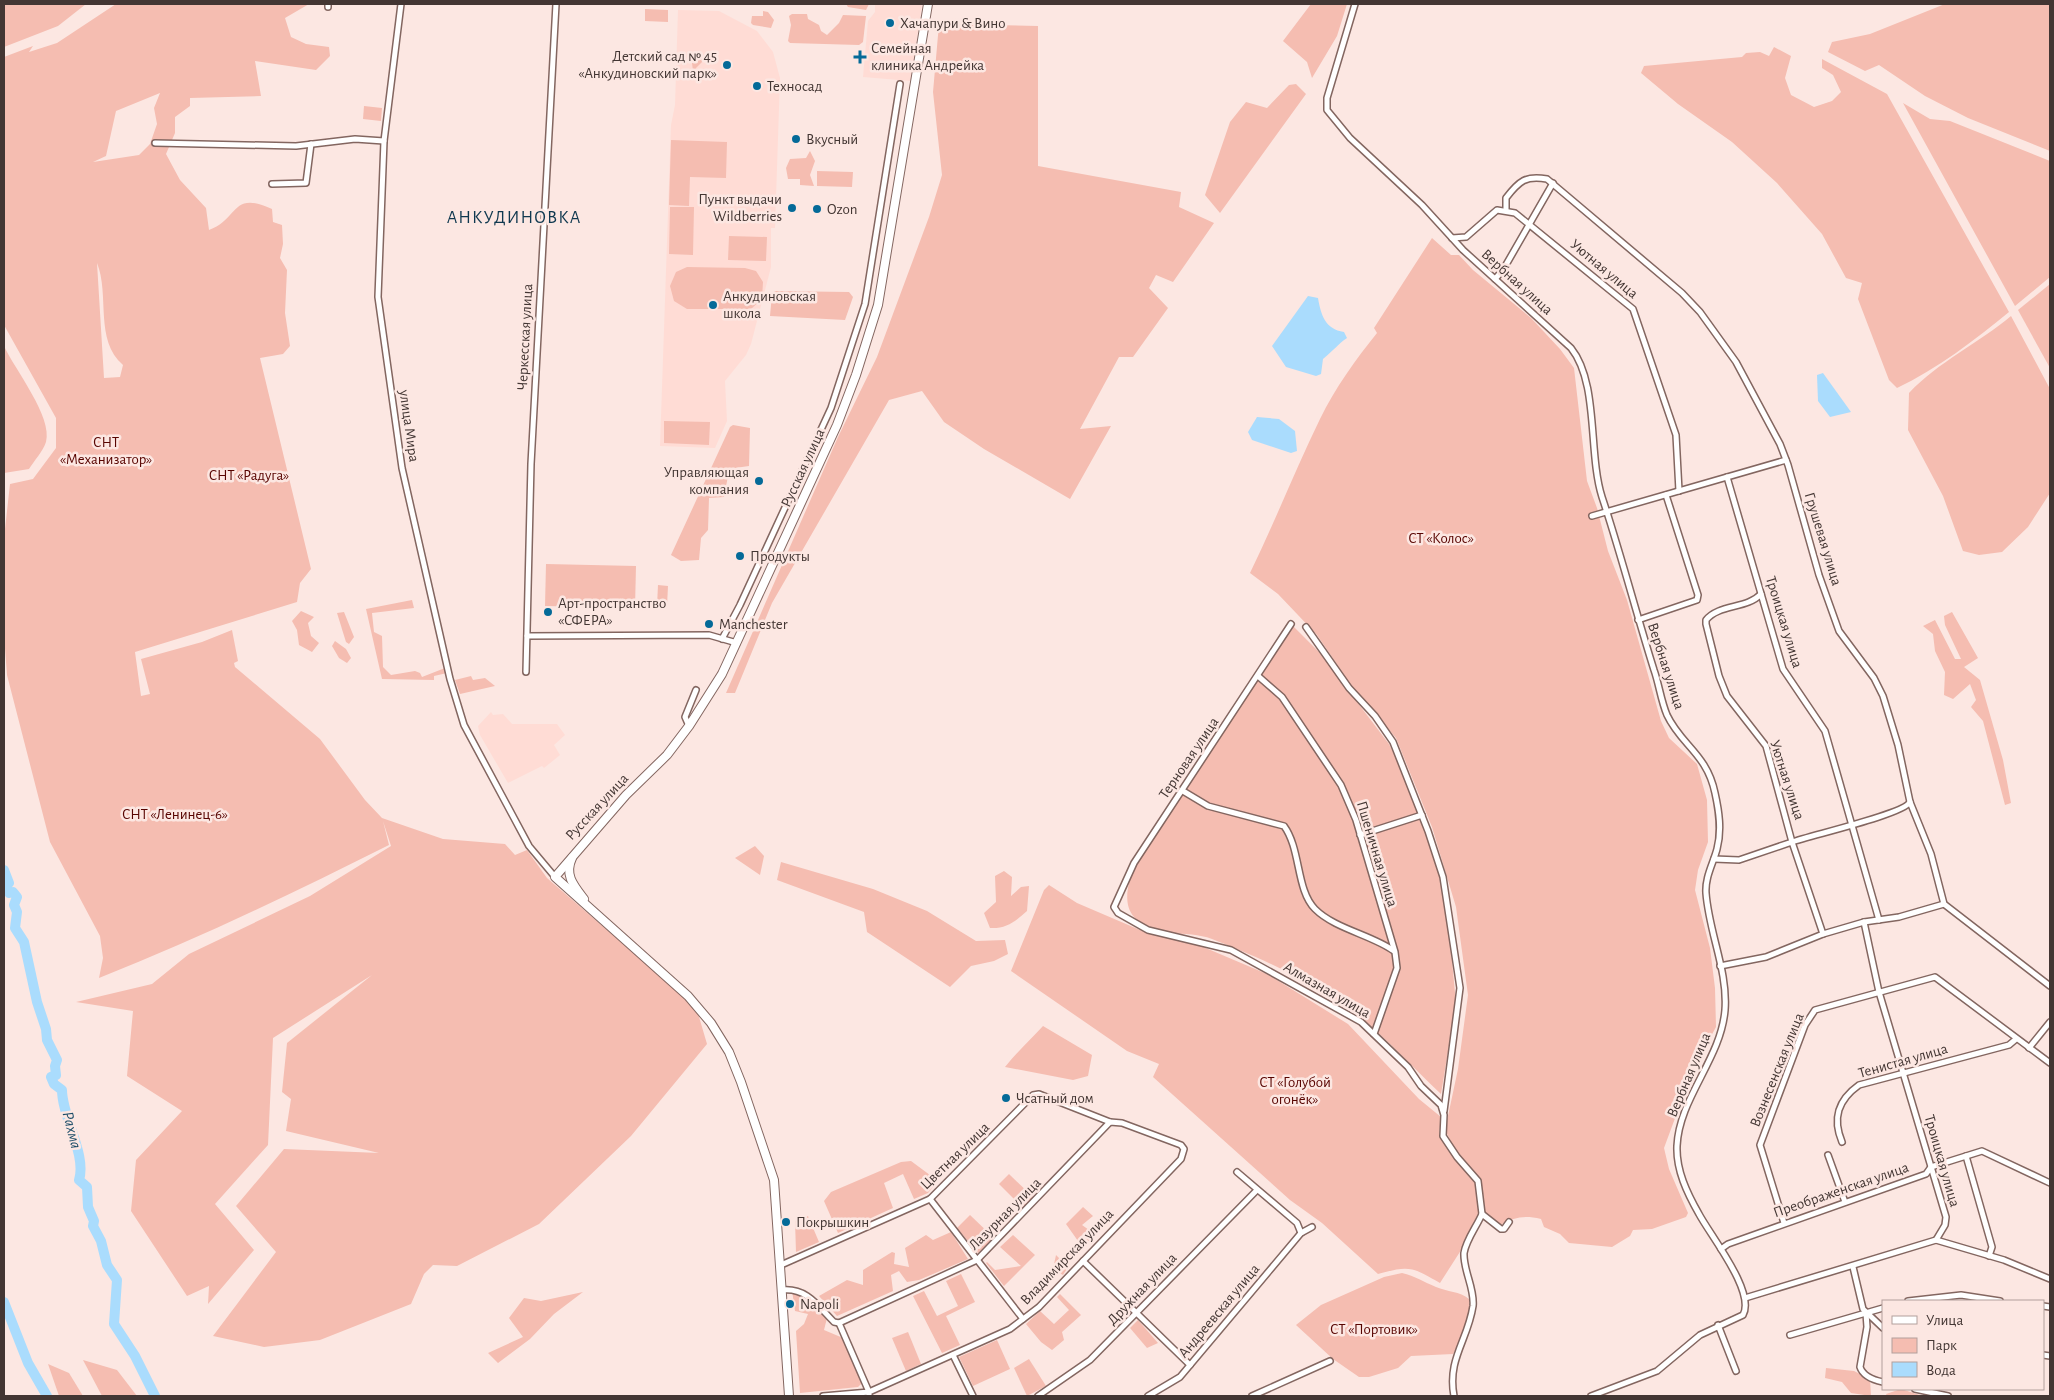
<svg xmlns="http://www.w3.org/2000/svg" width="2054" height="1400" font-family="'Alegreya Sans',sans-serif">
<rect width="100%" height="100%" fill="#fce7e2"/>
<!-- built -->
<g fill="#ffdcd5">
<path d="M875,4H922L911,81L863,77L868,21L875,12Z"/>
<path d="M678,10L719,11L757,31L773,52L780,78L775,228H771V267L751,344L746,355L725,381L727,421L715,448L660,446L671,125L675,105Z"/>
<path d="M491,712L493,715L503,714L512,724H557L565,735L554,745L560,755L544,768L542,766L508,783L480,735L478,726Z"/>
</g>
<!-- green -->
<g fill="#f5bdb1" fill-rule="evenodd">
<path d="M4,4H86L58,26L4,47Z"/>
<path d="M116,4H309L285,18L291,37L306,44L329,47L330,56L316,70L255,61L261,96L190,98V106L175,117V133L166,154L180,180L206,208L209,230C239,219 231,190 272,209L273,222L282,225L283,244L280,258L287,270L285,313L290,346L283,354L260,358L311,569L300,583L297,602L135,652L141,696L150,694L141,659L202,642L232,630L238,661L234,663L235,667L320,739L365,800L382,818L443,839L505,844L515,855L527,850L547,878L681,994L697,1010L707,1044L631,1136L539,1224L457,1266L433,1265L424,1274L411,1304L320,1340L264,1347L213,1336L276,1252L236,1206L284,1149L379,1153L286,1131L291,1099L282,1092L287,1043L372,975L273,1038L268,1145L215,1204L254,1250L208,1304L209,1286L187,1296L131,1211L136,1160L182,1111L127,1076L133,1011L76,1002L152,984L189,954L310,896L391,846L383,821L389,845C293,893 198,939 99,978L103,958L100,936L50,842L7,675L4,635V538L10,484L33,479L56,448V418L4,325V57L33,46L29,52L57,43ZM160,93L154,108L157,124L150,144L139,155L93,162L106,156L116,111ZM97,263C110,295 94,340 123,365L120,377L104,378Z"/>
<path d="M846,4H869L866,10L848,7Z"/>
<path d="M1311,4H1347L1337,36L1312,78L1307,62L1283,41Z"/>
<path d="M1945,4H2050V151L1968,118L1925,96L1879,65L1865,71L1828,52L1832,42L1870,34Z"/>
<path d="M645,9L668,10V22L645,21Z"/>
<path d="M763,11L768,12L774,20L771,28L753,25L751,23L752,16H763Z"/>
<path d="M792,14H807L808,19L819,25L821,31L827,35L839,23L843,15L866,16L863,42L859,45L790,43L788,41L791,25L789,16Z"/>
<path d="M939,24L1038,26V166L1181,192L1179,207L1214,223L1173,282L1156,275L1149,288L1168,308L1133,357H1119L1080,429L1111,426L1070,499L984,449L944,422L922,391L889,400L772,603L735,693H726L838,437L877,357L929,217L942,175L933,92Z"/>
<path d="M1774,47L1791,56L1785,78L1791,95L1814,107L1832,101L1841,92L1833,75L1822,68V59L1887,94L2009,312C1975,340 1937,369 1897,388L1889,380L1858,299L1862,283L1846,278L1822,234L1777,183L1732,142L1678,104L1641,73L1644,66L1742,57L1746,53L1760,52L1769,56Z"/>
<path d="M698,57L704,56L706,58L693,71L692,63Z"/>
<path d="M1296,84L1306,94L1220,213L1205,195L1230,122L1246,102L1267,108L1289,85Z"/>
<path d="M1903,103L1930,119L1950,121L2050,161V277L2015,306Z"/>
<path d="M364,106L382,108L381,121L363,119Z"/>
<path d="M671,140L727,142L726,178L690,177L689,206L669,205Z"/>
<path d="M810,151L815,161L810,175L814,186L800,185V179H788L786,168L790,159L806,158Z"/>
<path d="M817,171L853,172L852,187L817,186Z"/>
<path d="M670,207H694L693,255L669,254Z"/>
<path d="M729,236L767,237L766,261L728,260Z"/>
<path d="M1432,238L1451,255H1459L1473,270L1531,318L1560,349L1574,368L1587,481L1597,508L1608,551L1627,600L1661,721L1669,738L1697,764L1707,800L1708,842L1698,870L1695,890L1710,948L1715,988L1716,1027L1694,1067L1664,1148L1669,1169L1688,1213L1686,1217L1652,1229L1633,1230L1630,1236L1612,1247L1569,1243L1560,1234L1544,1227L1541,1219C1524,1215 1515,1217 1500,1225L1484,1211L1481,1181L1457,1153L1445,1130L1458,1069L1468,995L1456,907L1432,827L1396,738L1351,685L1317,635L1278,594L1250,573C1275,522 1295,470 1320,419C1335,388 1356,359 1377,333L1374,328Z"/>
<path d="M687,267L745,268L756,271L763,282L762,299L751,309H687L674,301L670,286L676,272Z"/>
<path d="M2050,284V368L2018,310Z"/>
<path d="M775,291L849,292L853,297L845,320L770,316L772,294Z"/>
<path d="M2011,316L2050,389V493L2028,527L2002,552L1979,555L1963,551L1943,496L1908,430L1909,393C1938,362 1979,343 2011,316Z"/>
<path d="M4,346C15,370 53,417 46,442C43,451 34,461 29,469L4,473Z"/>
<path d="M664,421L710,422L709,445L664,443Z"/>
<path d="M733,425L750,428L749,466L735,468L728,476L724,497L709,498L708,530L701,538L699,560L681,561L671,555L730,427Z"/>
<path d="M546,564L636,566L635,608L545,606Z"/>
<path d="M658,585L668,586L667,606H657Z"/>
<path d="M412,600L414,608L372,613L374,632L382,636L383,667L391,675L415,671L420,673L422,677L445,668L447,673L434,676V680L382,679L366,609Z"/>
<path d="M301,611L314,617L308,623L311,636L319,643L312,652L299,645L297,630L292,621Z"/>
<path d="M344,612L354,637L349,644L346,642L337,613Z"/>
<path d="M1952,612L1978,658L1964,667L1980,680L2003,760L2011,803L2005,805L1983,721L1971,707L1976,700L1970,684L1953,699L1944,695L1945,672L1935,651L1933,634L1923,626L1935,620L1955,659H1961L1945,625L1944,616Z"/>
<path d="M1291,624L1319,652L1389,744L1406,778L1430,844L1446,898L1456,1003L1441,1094C1410,1065 1381,1032 1347,1007C1310,980 1254,955 1212,939C1187,929 1153,940 1134,917C1121,902 1130,880 1134,863Z"/>
<path d="M335,641L346,649L351,658L347,663L339,658L332,646Z"/>
<path d="M471,676L473,680L485,678L495,686L460,694L455,680Z"/>
<path d="M755,846L764,856L760,875L735,858Z"/>
<path d="M781,862L873,889L927,911L976,941L1005,940L1008,954L994,961L971,966L950,987L867,932L864,912L777,880Z"/>
<path d="M1004,871L1012,877L1011,896L1021,887L1029,886L1027,911C1016,921 1006,929 990,928L984,913L996,902L995,876Z"/>
<path d="M1049,885L1077,903L1147,933L1201,946L1267,974L1348,1024L1419,1099L1441,1117L1439,1135L1477,1184L1479,1213L1472,1233L1440,1283C1412,1267 1410,1265 1378,1274L1322,1223L1290,1200L1153,1077L1159,1064L1127,1051L1011,971L1044,890Z"/>
<path d="M1043,1026L1092,1055L1088,1076L1073,1080L1005,1067C1017,1052 1030,1040 1043,1026Z"/>
<path d="M911,1161L938,1181L928,1193L914,1199L903,1174L884,1183L893,1208L838,1233L824,1201L831,1192L901,1162Z"/>
<path d="M1009,1174L1033,1197L1022,1207L999,1184Z"/>
<path d="M1083,1207L1093,1216L1082,1225L1096,1235L1090,1241H1078L1066,1224Z"/>
<path d="M970,1215L995,1239L978,1253L957,1228Z"/>
<path d="M808,1216L819,1242L796,1252L795,1221Z"/>
<path d="M951,1232L968,1259L919,1280L907,1282L899,1271L891,1275L893,1291L837,1316L819,1296L847,1280L863,1285V1270L892,1252L895,1253L894,1264L909,1267L905,1248L926,1235L933,1240Z"/>
<path d="M1013,1235L1035,1255L1004,1286L986,1263L987,1262L995,1270L1021,1266L1000,1247Z"/>
<path d="M1056,1255L1068,1267L1063,1275L1053,1269Z"/>
<path d="M1402,1273C1415,1276 1424,1282 1436,1287C1447,1292 1460,1291 1469,1299C1473,1318 1463,1338 1453,1354L1411,1356L1398,1368L1369,1377H1359L1333,1359L1296,1325L1321,1305L1384,1277Z"/>
<path d="M961,1274L975,1302L946,1316L960,1345L942,1353L913,1296L924,1291L937,1316L958,1306L946,1281Z"/>
<path d="M792,1290L803,1293L827,1318L824,1330L843,1338L863,1382L858,1387L800,1393L796,1331L804,1324L808,1314L795,1311Z"/>
<path d="M583,1292L554,1314L530,1339L498,1363L488,1353L523,1337L509,1318L524,1298L541,1301Z"/>
<path d="M1060,1294L1081,1315L1062,1332L1064,1340L1052,1350L1041,1342L1026,1324L1040,1311L1054,1324L1069,1310L1057,1297Z"/>
<path d="M1138,1320L1158,1343L1147,1348L1130,1328Z"/>
<path d="M908,1332L921,1364L906,1371L892,1338Z"/>
<path d="M997,1340L1010,1369L973,1386L959,1357Z"/>
<path d="M1029,1359L1046,1386L1027,1396L1014,1368Z"/>
<path d="M83,1360L117,1370L137,1396H102Z"/>
<path d="M48,1364L69,1373L83,1396H59Z"/>
<path d="M1826,1368L1854,1371L1870,1379L1871,1396L1851,1393L1842,1382L1825,1378Z"/>
<path d="M1901,1389L1923,1396H1887L1886,1394Z"/>
</g>
<!-- water -->
<g fill="#aadcfd">
<path d="M1308,296L1318,298C1321,315 1325,329 1344,332L1347,338C1338,344 1332,352 1323,359L1321,374L1316,376L1286,367L1272,346Z"/>
<path d="M1823,373L1851,412L1830,417L1818,401L1817,375Z"/>
<path d="M1257,417L1279,419L1295,431L1297,451L1291,453L1252,440L1248,432Z"/>
</g>
<g fill="none" stroke-linecap="round" stroke-linejoin="round">
<!-- river -->
<g stroke="#aadcfd" stroke-width="10">
<path d="M4,870L9,883L5,887L9,893L13,892L17,897L14,905L17,912L15,928L24,942L37,1002L46,1029L47,1040L57,1060L55,1066L56,1075L51,1077L54,1084L62,1090C62,1117 87,1155 79,1180L87,1187L88,1207L94,1221L93,1226L101,1241L107,1265L117,1280L114,1324L135,1356L155,1396"/>
<path d="M4,1302L28,1363L47,1396"/>
</g>
<defs>
<g id="street">
<path d="M401,4L384,141L378,297L402,468L450,679L464,725L529,846L555,877"/>
<path d="M1355,4L1327,98V110L1350,138L1422,205L1463,250L1571,348C1599,383 1588,453 1602,497C1621,554 1636,613 1654,670C1659,684 1661,701 1667,715C1681,745 1707,754 1715,793C1719,811 1722,830 1717,849C1713,864 1705,877 1706,893C1709,933 1728,971 1725,1010C1721,1059 1679,1098 1677,1146C1676,1170 1687,1193 1699,1214C1710,1235 1756,1292 1743,1315L1700,1335L1657,1371L1591,1396"/>
<path d="M328,7V4"/>
<path d="M155,143L296,146L355,139L384,141"/>
<path d="M272,184L306,183L311,144"/>
<path d="M1506,210V198C1519,181 1526,175 1547,179L1682,293L1700,312L1736,362L1780,444L1788,465L1819,575L1839,631L1874,678L1883,696L1898,745L1910,802L1931,854L1944,904L2050,986"/>
<path d="M1452,238L1466,237L1497,210L1515,213L1633,309L1676,435L1679,491"/>
<path d="M1495,279L1503,270L1553,183"/>
<path d="M1727,477L1783,669L1825,731L1879,920"/>
<path d="M1592,516L1786,460"/>
<path d="M1761,594C1747,609 1719,604 1706,620V624L1719,676L1727,696L1766,746L1792,842C1812,835 1904,814 1910,802"/>
<path d="M1638,620L1697,600L1698,595L1666,495"/>
<path d="M1291,624L1134,863L1114,907L1118,913L1148,930L1231,950L1361,1022L1408,1067L1421,1086L1441,1105L1444,1115L1443,1136L1457,1157L1478,1181L1482,1214"/>
<path d="M1306,627L1349,688L1375,716L1393,742L1428,831L1443,877L1460,988L1444,1111"/>
<path d="M527,636L709,635L737,643"/>
<path d="M722,639L740,605L831,408L865,304L900,84"/>
<path d="M526,672L531,464L556,4"/>
<path d="M1258,676L1282,697L1341,785L1356,820L1395,952L1397,968L1374,1034"/>
<path d="M689,726L685,717L696,690"/>
<path d="M1183,791L1208,806L1284,826C1301,849 1296,890 1315,909C1335,929 1372,935 1394,951"/>
<path d="M1360,835L1422,815"/>
<path d="M1714,859L1739,860L1792,842L1823,934"/>
<path d="M1720,966L1766,957L1823,934L1864,922L1899,917L1944,904"/>
<path d="M2029,1048L2050,1022"/>
<path d="M1842,1142C1832,1118 1838,1100 1859,1085L2009,1045L2016,1039"/>
<path d="M1828,1155L1845,1202"/>
<path d="M1966,1156L1992,1247L1989,1256"/>
<path d="M1237,1172L1297,1223L1301,1233"/>
<path d="M930,1199L1023,1319"/>
<path d="M1784,1223L1760,1145L1805,1025L1815,1010L1935,977L2050,1063"/>
<path d="M1936,1240L2004,1260L2050,1279"/>
<path d="M1721,1249L1728,1244L1926,1174L1931,1167L1982,1151L2050,1183"/>
<path d="M1083,1261L1190,1365"/>
<path d="M781,1265L930,1199L1033,1095L1039,1094L1110,1122"/>
<path d="M1853,1267L1863,1309L1883,1328"/>
<path d="M783,1290C807,1288 818,1306 834,1322L839,1323"/>
<path d="M1745,1298L1936,1240L1945,1225L1946,1217L1879,992L1864,922"/>
<path d="M1908,1301L1961,1295L2000,1301"/>
<path d="M2043,1306L2050,1307"/>
<path d="M1866,1313L1867,1327L1860,1367C1863,1376 1873,1380 1883,1382"/>
<path d="M1718,1325L1736,1371"/>
<path d="M1790,1335L1883,1308"/>
<path d="M953,1355L973,1396"/>
<path d="M2043,1355L2050,1356"/>
<path d="M1915,1389L1948,1396"/>
<path d="M823,1396L869,1392L1010,1329L1039,1307L1181,1159L1184,1149L1181,1145L1122,1123L1110,1122L977,1260L839,1323L869,1392V1396"/>
<path d="M1038,1396L1090,1360L1257,1190"/>
<path d="M1148,1396L1180,1377L1301,1233L1312,1227"/>
<path d="M1252,1396L1330,1361"/>
<path d="M1454,1396C1447,1359 1468,1340 1473,1306C1475,1289 1463,1270 1464,1253C1466,1240 1477,1226 1482,1214L1501,1229H1504L1509,1222"/>
</g>
<g id="secondary">
<path d="M572,858C564,875 574,886 584,899"/>
<path d="M789,1396L774,1180L741,1082L729,1052L711,1023L688,996L555,877L626,795L667,755L689,726L722,674L837,425L856,375L878,305L928,4"/>
</g>
</defs>
<!-- street casing -->
<use href="#street" stroke="#836660" stroke-width="8"/>
<!-- secondary casing -->
<use href="#secondary" stroke="#836660" stroke-width="10"/>
<!-- street -->
<use href="#street" stroke="#fff" stroke-width="5"/>
<!-- secondary -->
<use href="#secondary" stroke="#fff" stroke-width="8"/>
</g>
<!-- markers -->
<g fill="#046a98" stroke="#fce7e2" stroke-width="2">
<circle cx="890" cy="23" r="5"/>
<path d="M857.5 49.5h5v5h5v5h-5v5h-5v-5h-5v-5h5z"/>
<circle cx="727" cy="65" r="5"/>
<circle cx="757" cy="86" r="5"/>
<circle cx="796" cy="139" r="5"/>
<circle cx="792" cy="208" r="5"/>
<circle cx="817" cy="209" r="5"/>
<circle cx="713" cy="305" r="5"/>
<circle cx="759" cy="481" r="5"/>
<circle cx="740" cy="556" r="5"/>
<circle cx="548" cy="612" r="5"/>
<circle cx="709" cy="624" r="5"/>
<circle cx="1006" cy="1098" r="5"/>
<circle cx="786" cy="1222" r="5"/>
<circle cx="790" cy="1304" r="5"/>
</g>
<g text-anchor="middle" dominant-baseline="central" stroke-width="5" stroke-linejoin="round" paint-order="stroke">
<!-- poi labels -->
<g font-size="15" fill="#433633" stroke="#fce7e2" text-anchor="start">
<text x="900" y="23">Хачапури &amp; Вино</text>
<text x="871" y="48">Семейная<tspan x="871" dy="17">клиника Андрейка</tspan></text>
<text x="717" y="56" text-anchor="end">Детский сад № 45<tspan x="717" dy="17">«Анкудиновский парк»</tspan></text>
<text x="767" y="86">Техносад</text>
<text x="806" y="139">Вкусный</text>
<text x="782" y="199" text-anchor="end">Пункт выдачи<tspan x="782" dy="17">Wildberries</tspan></text>
<text x="827" y="209">Ozon</text>
<text x="723" y="296">Анкудиновская<tspan x="723" dy="17">школа</tspan></text>
<text x="749" y="472" text-anchor="end">Управляющая<tspan x="749" dy="17">компания</tspan></text>
<text x="750" y="556">Продукты</text>
<text x="558" y="603">Арт-пространство<tspan x="558" dy="17">«СФЕРА»</tspan></text>
<text x="719" y="624">Manchester</text>
<text x="1016" y="1098">Чсатный дом</text>
<text x="796" y="1222">Покрышкин</text>
<text x="800" y="1304">Napoli</text>
</g>
<!-- street labels -->
<g font-size="15" fill="#433633" stroke="#fce7e2">
<text transform="translate(1604 269) rotate(40)">Уютная улица</text>
<text transform="translate(1517 282) rotate(42)">Вербная улица</text>
<text transform="translate(525 337) rotate(-87)">Черкесская улица</text>
<text transform="translate(409 426) rotate(82)">улица Мира</text>
<text transform="translate(803 468) rotate(-65)">Русская улица</text>
<text transform="translate(1823 539) rotate(73)">Грушевая улица</text>
<text transform="translate(1784 622) rotate(73)">Троицкая улица</text>
<text transform="translate(1666 666) rotate(72)">Вербная улица</text>
<text transform="translate(1189 758) rotate(-56)">Терновая улица</text>
<text transform="translate(1787 780) rotate(72)">Уютная улица</text>
<text transform="translate(597 807) rotate(-47)">Русская улица</text>
<text transform="translate(1377 854) rotate(73)">Пшеничная улица</text>
<text transform="translate(1327 990) rotate(30)">Алмазная улица</text>
<text transform="translate(1903 1061) rotate(-16)">Тенистая улица</text>
<text transform="translate(1777 1070) rotate(-68)">Вознесенская улица</text>
<text transform="translate(1689 1075) rotate(-67)">Вербная улица</text>
<text transform="translate(955 1156) rotate(-44)">Цветная улица</text>
<text transform="translate(1942 1161) rotate(74)">Троицкая улица</text>
<text transform="translate(1841 1190) rotate(-19)">Преображенская улица</text>
<text transform="translate(1005 1214) rotate(-45)">Лазурная улица</text>
<text transform="translate(1067 1257) rotate(-46)">Владимирская улица</text>
<text transform="translate(1142 1289) rotate(-46)">Дружная улица</text>
<text transform="translate(1219 1311) rotate(-50)">Андреевская улица</text>
</g>
<!-- park labels -->
<g font-size="15" fill="#580400" stroke="#fce7e2">
<text x="106" y="442">СНТ<tspan x="106" dy="17">«Механизатор»</tspan></text>
<text x="249" y="475">СНТ «Радуга»</text>
<text x="1441" y="538">СТ «Колос»</text>
<text x="175" y="814">СНТ «Ленинец-6»</text>
<text x="1295" y="1082">СТ «Голубой<tspan x="1295" dy="17">огонёк»</tspan></text>
<text x="1374" y="1329">СТ «Портовик»</text>
</g>
<!-- water labels -->
<g font-size="16" font-style="italic" fill="#1b4c67" stroke="#fce7e2">
<text transform="translate(72 1130) rotate(76)">Рахма</text>
</g>
<!-- quarter labels -->
<g font-size="18" letter-spacing="1" fill="#0f384f" stroke="#fce7e2">
<text x="514" y="218">АНКУДИНОВКА</text>
</g>
</g>
<!-- border -->
<rect width="2054" height="1400" fill="none" stroke="#433633" stroke-width="10"/>
<!-- legend -->
<rect x="1882" y="1300" width="162" height="90" fill="#fce7e2" stroke="#b2a09c"/>
<rect x="1892" y="1316" width="25" height="8" fill="#ffffff" stroke="#b2a09c"/>
<text x="1926" y="1325" font-size="15" fill="#433633">Улица</text>
<rect x="1892" y="1338" width="25" height="15" fill="#f5bdb1" stroke="#b2a09c"/>
<text x="1926" y="1350" font-size="15" fill="#433633">Парк</text>
<rect x="1892" y="1362" width="25" height="15" fill="#aadcfd" stroke="#b2a09c"/>
<text x="1926" y="1375" font-size="15" fill="#433633">Вода</text>
</svg>
